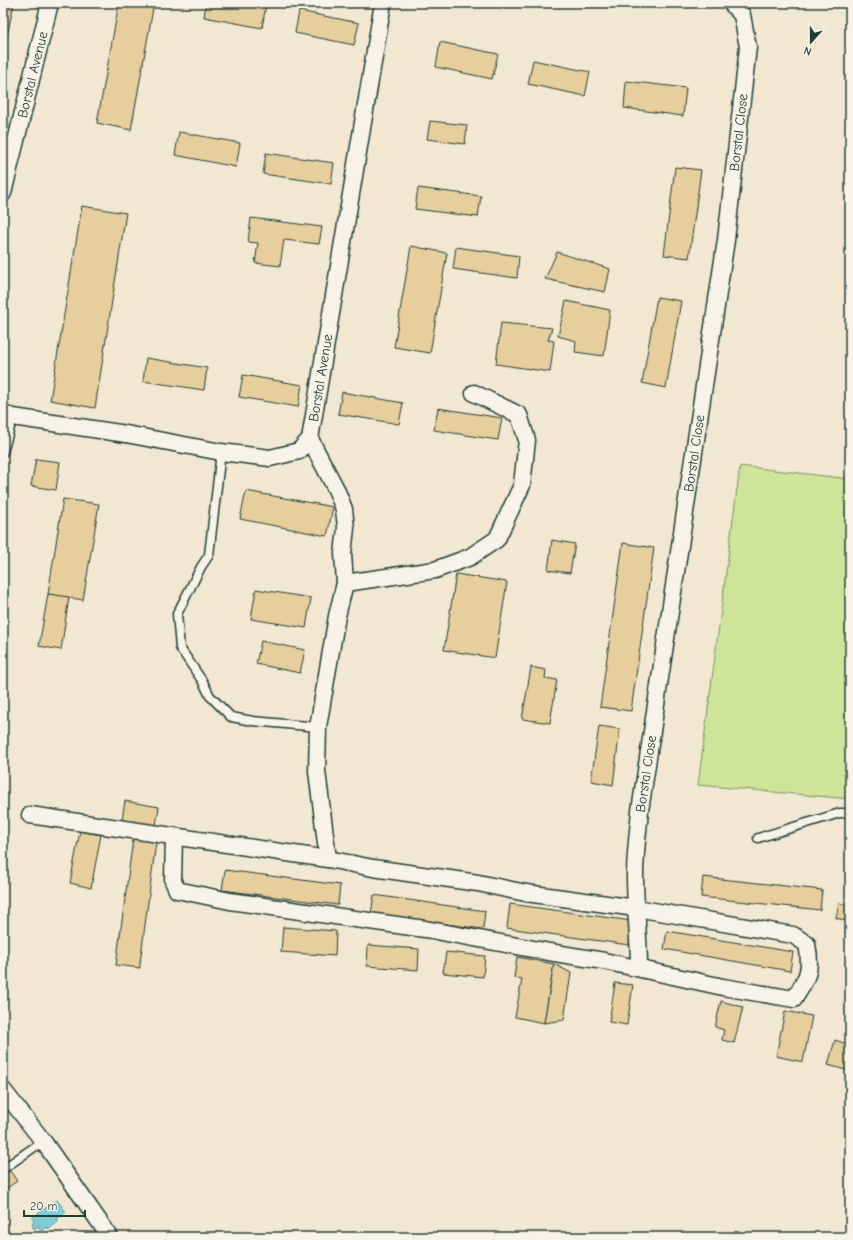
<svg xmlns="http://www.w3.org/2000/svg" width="853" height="1240" font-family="'Comic Neue',sans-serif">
<rect width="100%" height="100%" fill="#f2e8d2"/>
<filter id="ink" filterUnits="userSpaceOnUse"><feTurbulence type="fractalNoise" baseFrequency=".025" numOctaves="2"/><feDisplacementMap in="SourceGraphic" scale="8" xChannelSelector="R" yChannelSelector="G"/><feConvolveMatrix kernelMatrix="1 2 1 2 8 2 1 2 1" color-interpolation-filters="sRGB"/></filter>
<g filter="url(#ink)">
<!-- green -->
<path fill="#cee499" stroke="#769066" d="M740,466L850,479V799L698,785Z"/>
<!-- water -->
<path fill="#7ccdd4" stroke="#579394" d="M57,1200L66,1212L57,1219L58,1221L48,1229L47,1227L41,1231L38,1226L34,1229L32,1225L34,1221L32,1218Z"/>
<!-- building -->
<g fill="#e7ce9d" stroke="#1f3d34">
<path d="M3,3H14L3,55Z"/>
<path d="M119,3H154L131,130L97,123Z"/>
<path d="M206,3H258L266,4L262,28L204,17Z"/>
<path d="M299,11L359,23L354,45L295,33Z"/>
<path d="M440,42L498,54L492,79L436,67Z"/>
<path d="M533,60L590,72L585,96L528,84Z"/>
<path d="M626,81L686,88L683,116L624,108Z"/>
<path d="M430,121L467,125L465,144L427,139Z"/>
<path d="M179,132L240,143L236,167L175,155Z"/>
<path d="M266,153L334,163L331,184L263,174Z"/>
<path d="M675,167L701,170L689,258L664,255Z"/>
<path d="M418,188L481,196L478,217L415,209Z"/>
<path d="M82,206L126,213L95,408L50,400Z"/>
<path d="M251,218L322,227L319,244L284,240L280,266L255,263L258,243L248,242Z"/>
<path d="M411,246L447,253L430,353L394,347Z"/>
<path d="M456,247L519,256L517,278L453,269Z"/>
<path d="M557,252L610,269L605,292L545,279Z"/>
<path d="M657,297L681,301L666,388L642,383Z"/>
<path d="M566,301L610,310L604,356L575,352L576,341L558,336Z"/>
<path d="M501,323L552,328L548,340L554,341L550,372L496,364Z"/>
<path d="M146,358L207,368L204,390L143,381Z"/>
<path d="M243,375L302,385L298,407L239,397Z"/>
<path d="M342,392L403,403L399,424L338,414Z"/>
<path d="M438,408L502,418L498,440L434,430Z"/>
<path d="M36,459L60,462L56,490L31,486Z"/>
<path d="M246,491L333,507L327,536L240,519Z"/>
<path d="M63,499L99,504L83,600L48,594Z"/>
<path d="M552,540L575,544L570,573L548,570Z"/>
<path d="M623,543L654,548L631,711L600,707Z"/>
<path d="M456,574L507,582L495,658L444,650Z"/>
<path d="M256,589L311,598L306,628L251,619Z"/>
<path d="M48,594L69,597L61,650L39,646Z"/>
<path d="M261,641L305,650L300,673L256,664Z"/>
<path d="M531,667L546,670L545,678L557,680L550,723L522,719Z"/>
<path d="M599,726L620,729L613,785L591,781Z"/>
<path d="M125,801L159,807L155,831L121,825Z"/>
<path d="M80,831L101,835L91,888L70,883Z"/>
<path d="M133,839L156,842L140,963V968L116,965Z"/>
<path d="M225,870L340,885L338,905L222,890Z"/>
<path d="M703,877L822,890L820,910L701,897Z"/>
<path d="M374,895L485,911L483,929L371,914Z"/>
<path d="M839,903L850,906V922L836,918Z"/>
<path d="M510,904L632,921L629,945L507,928Z"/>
<path d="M283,927L336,931L335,956L281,952Z"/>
<path d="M667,931L793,952L790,971L664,949Z"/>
<path d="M368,945L419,949L418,970L367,966Z"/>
<path d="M446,952L485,956L483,977L443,973Z"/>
<path d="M517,957L554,964L544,1023L515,1017L522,979L514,978Z"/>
<path d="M554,964L571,973L564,1020L544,1023Z"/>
<path d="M615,983L633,985L627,1025L609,1022Z"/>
<path d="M721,1001L743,1007L734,1043L722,1040L724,1030L715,1027Z"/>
<path d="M785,1011L812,1016L803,1062L776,1056Z"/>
<path d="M835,1040L850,1045L849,1071L828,1065Z"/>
<path d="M3,1161L17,1181L3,1191Z"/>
</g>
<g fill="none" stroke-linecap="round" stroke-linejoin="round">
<defs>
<g id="service">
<path d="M3,452L13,417"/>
<path d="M221,452L209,555L201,567L177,614L180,648L203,682L210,696L231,717L253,721L318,727"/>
<path d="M758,838L840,813H850"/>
<path d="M3,1169L43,1141"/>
</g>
<g id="minor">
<path id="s1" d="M3,193L50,3"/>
<path id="s2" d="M3,414L13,417L126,434L221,452L270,458L299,451L310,439L383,3"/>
<path d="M310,439L336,489L344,509L346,528L343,554L345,583L337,616L318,727L317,771L328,859"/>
<path d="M345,583L435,570L470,557L497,539L522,485L527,440L519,415L474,393"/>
<path d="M30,815L328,859L373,868L478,883L526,893L636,908L793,935L807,944C812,970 808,977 794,999L723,987L604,961L549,952L425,929L230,901L177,890L173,881L174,836"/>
<path id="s3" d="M639,968C639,937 635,907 635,876C635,854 638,832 640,811L726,240L748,47L742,15L731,3"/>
<path d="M3,1090L43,1141L110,1237"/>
</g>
</defs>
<!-- service casing -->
<use href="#service" stroke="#1f3d34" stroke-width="11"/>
<!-- minor casing -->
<use href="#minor" stroke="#1f3d34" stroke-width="19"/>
<!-- service -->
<use href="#service" stroke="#f7f3e8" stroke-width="8"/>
<!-- minor -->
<use href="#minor" stroke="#f7f3e8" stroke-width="16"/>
</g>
</g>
<g text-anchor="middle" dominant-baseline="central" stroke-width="3" stroke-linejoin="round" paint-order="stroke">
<!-- street labels -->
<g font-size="14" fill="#1f3d34" stroke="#f7f3e8">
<text stroke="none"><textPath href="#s1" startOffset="122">Borstal Avenue</textPath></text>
<text stroke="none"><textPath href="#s3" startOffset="843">Borstal Close</textPath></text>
<text stroke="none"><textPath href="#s2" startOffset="379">Borstal Avenue</textPath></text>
<text stroke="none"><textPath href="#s3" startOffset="519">Borstal Close</textPath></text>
<text stroke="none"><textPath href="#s3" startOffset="195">Borstal Close</textPath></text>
</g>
</g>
<!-- margin -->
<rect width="853" height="1240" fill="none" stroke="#f7f3e8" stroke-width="16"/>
<rect x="8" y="8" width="837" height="1224" fill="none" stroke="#1f3d34" stroke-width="1.5" filter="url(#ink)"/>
<!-- north arrow -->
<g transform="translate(811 42) rotate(201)" stroke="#f7f3e8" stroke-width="3" paint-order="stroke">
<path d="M0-3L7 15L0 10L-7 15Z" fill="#1f3d34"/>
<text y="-6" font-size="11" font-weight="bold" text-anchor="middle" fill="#1f3d34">N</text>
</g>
<!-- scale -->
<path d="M24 1210v6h61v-6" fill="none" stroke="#1f3d34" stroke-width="2"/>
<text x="30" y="1210" font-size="12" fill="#1f3d34" stroke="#f7f3e8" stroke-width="3" paint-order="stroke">20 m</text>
</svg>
